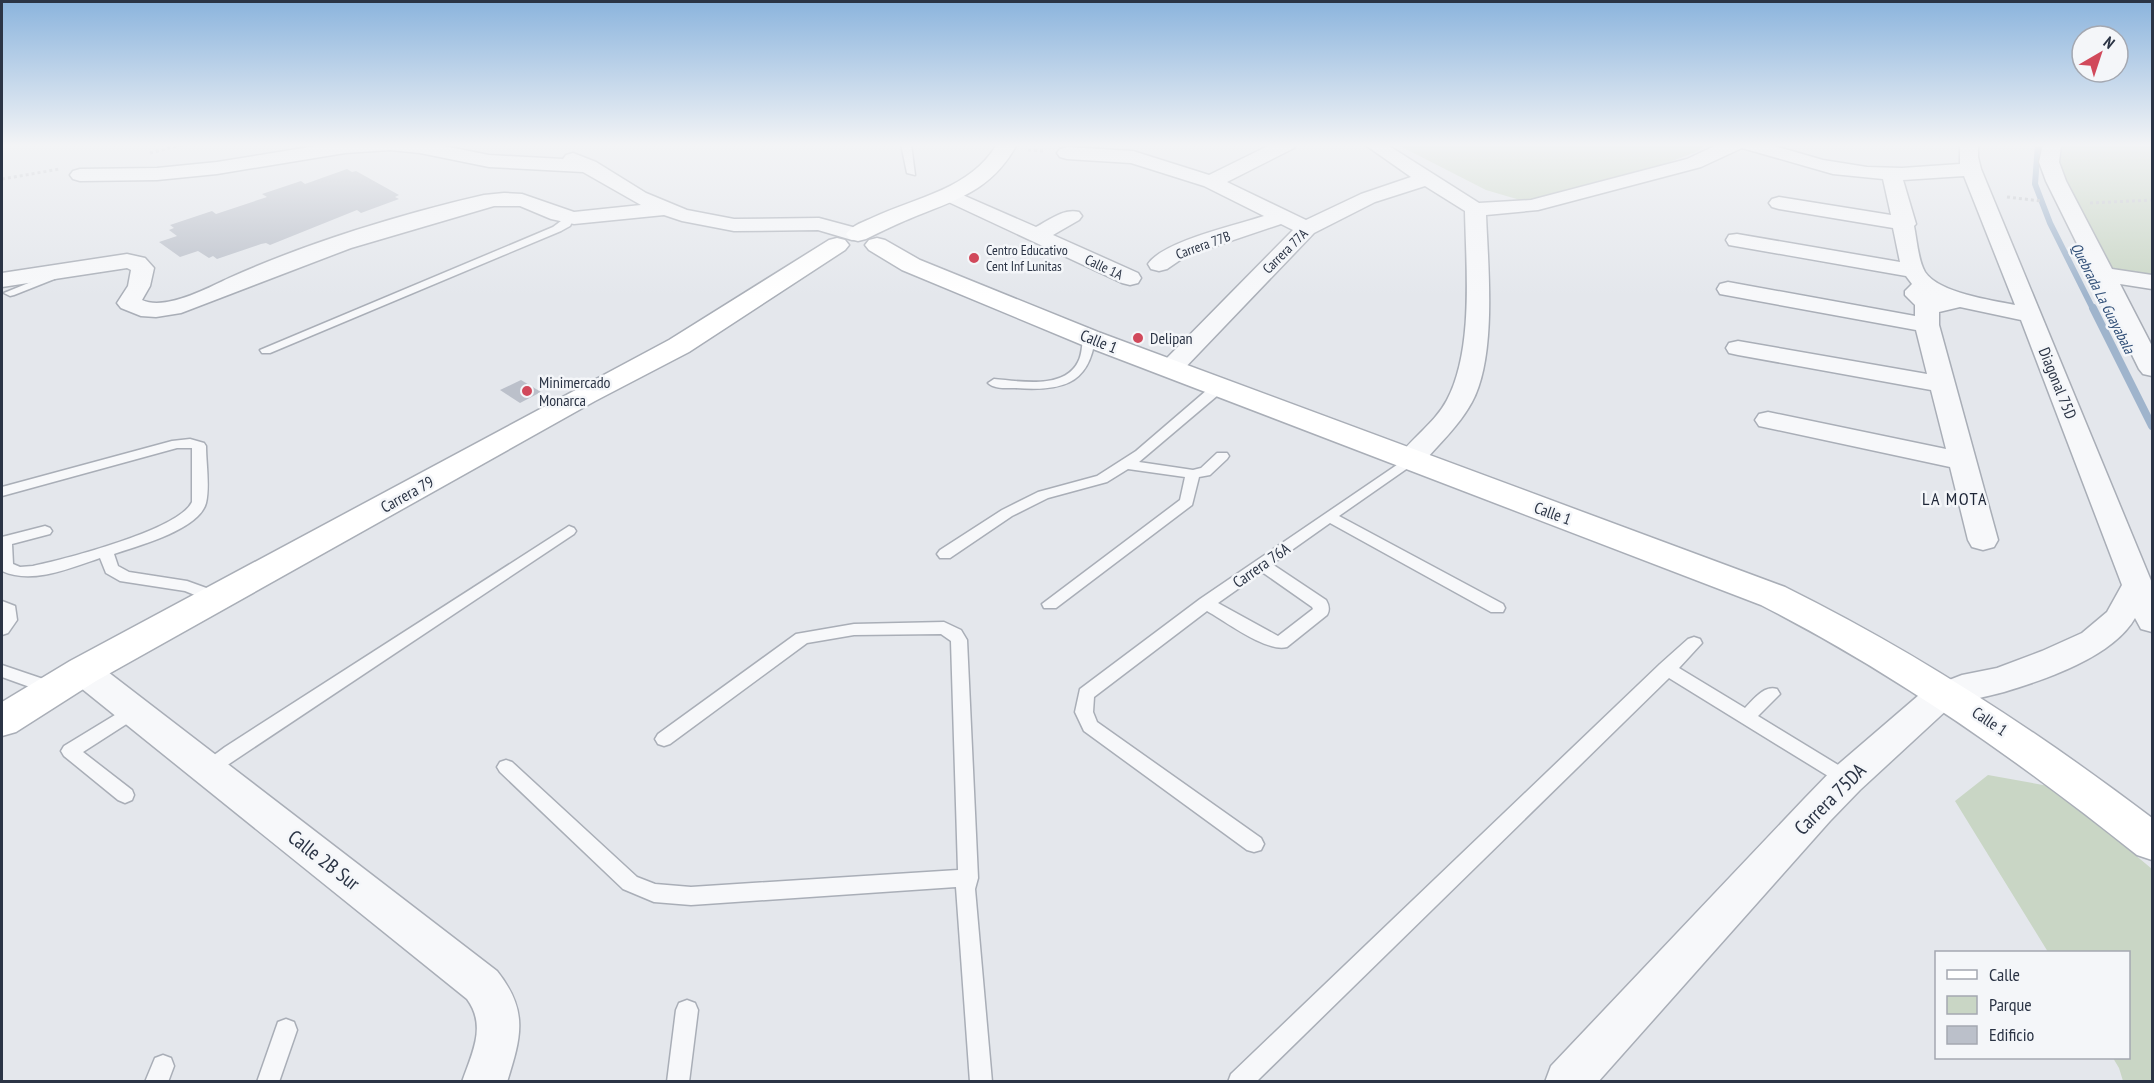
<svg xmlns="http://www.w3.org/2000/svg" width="2154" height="1083" font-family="'PT Sans Narrow',sans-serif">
<rect width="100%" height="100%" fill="#e4e7ec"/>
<!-- green -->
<g fill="#c9d6c5">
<path d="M1396,144H1707L1696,152L1659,166L1530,203L1486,190Z"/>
<path d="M2052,144H2152V282L2106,275L2067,204Z"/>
<path d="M1988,775L2054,787L2152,869V1081H2123L2119,1068L2113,1058H2128V952H2048L1955,801Z"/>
</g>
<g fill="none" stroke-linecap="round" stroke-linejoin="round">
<!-- stream-far1 -->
<path stroke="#9fb4cc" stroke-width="6" d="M2038,144L2035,184L2050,223L2093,309"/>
<!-- stream -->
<path stroke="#9fb4cc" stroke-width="8" d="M2093,308L2152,426"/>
</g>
<!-- building -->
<g fill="#bbc0ca">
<path d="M347,169L352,172L356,171L399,195L395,197L399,199L361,213L357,210L270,245L266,243L261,244L217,259L213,256L209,258L198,251L180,257L159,242L177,236L169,230L174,228L170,225L212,211L216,214L267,197L262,194L301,181L305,184Z"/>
<path d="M521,380L541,392L520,403L500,390Z"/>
</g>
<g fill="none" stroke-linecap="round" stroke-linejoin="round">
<defs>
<g id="lane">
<path d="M901,144H911L915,175L907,173Z"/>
<path d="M569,215L574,218L570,226L561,231L270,353H262L260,350L553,227Z"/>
<path d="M58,271L62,272V276L14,295L10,296L4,293Z"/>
<path d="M1089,334L1095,338C1089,387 1058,391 1015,388C1006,388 994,389 988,383L994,379C1019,381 1064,390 1078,362C1082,355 1082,345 1083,338Z"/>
<path d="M1219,383L1224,384L1225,387L1224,390L1139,462L1193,470L1201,468L1217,453H1227L1229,456L1227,459L1210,475L1199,477L1192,505L1056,608H1044L1042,604L1180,500L1185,477L1128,469L1107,482L1048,498L1012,516L950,558H940L937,554L940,550L1002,510L1038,492L1097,476L1136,451L1214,384Z"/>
<path d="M190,439L204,443L206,446C206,463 210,486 206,503C199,530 137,546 114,554L118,566L129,572L187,581L223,594L225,598L223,602L217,604L185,591L120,581L106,573L100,558C70,568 32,585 2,571V537L45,526L50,528L52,531L50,534L12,544L13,564L20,567L33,566C65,559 179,530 192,502V448H177L2,496V487L172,441Z"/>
<path d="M1410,456L1417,460L1415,463L1339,516L1503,604L1505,608L1503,612H1491L1330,523L1272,564L1326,600C1329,605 1330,610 1327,615L1287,647C1267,653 1225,621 1207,611L1094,697L1093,712L1097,722L1261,838L1264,844L1261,850L1254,852L1247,850L1084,731L1075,712L1080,689L1200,599ZM1262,572L1312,607L1313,609L1278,636L1218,603Z"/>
<path d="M569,526L574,528L576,531L574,534L214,774L208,776L202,774L199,769L202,764L225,747Z"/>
<path d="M2,601L15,606L17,620L8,633L2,635Z"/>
<path d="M944,622L961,630L967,640L978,878L975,889L992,1082H970L956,887L691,905L654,902L623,889L500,772L497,767L500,762L506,760L512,762L637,877L655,884L691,887L958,870L951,641L941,634L854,635L807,643L670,744L664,746L658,744L655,739L658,734L796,634L854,624Z"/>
<path d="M1694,637L1700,639L1702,643L1679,668L1745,708C1754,699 1764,685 1777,689L1780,694L1758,716L1853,774L1856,779L1853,784L1847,786L1841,784L1669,678L1256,1082H1228L1231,1074L1660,664L1688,639Z"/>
<path d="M2,665L58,684L61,689L58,694L52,695L2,677Z"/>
<path d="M133,704L139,706L142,711L139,716L83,752L132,790L134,795L132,800L125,803L118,800L64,756L61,751L64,746Z"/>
<path d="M687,1000L695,1003L698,1010L689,1082H667L676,1010L679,1003Z"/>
<path d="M286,1019L294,1022L297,1030L279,1082H257L278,1022Z"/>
<path d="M163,1055L171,1058L174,1066L168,1082H145L155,1058Z"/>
</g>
<g id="street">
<path d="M328,144H434L489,155L563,159L566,155L573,153L596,162L646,193L687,210L734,219L819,218L860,229L863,234L860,239L852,240L818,230L734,231L682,221L664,215L574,224L551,219L520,206H494L351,248L181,313L156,317L141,316L121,308L117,303L128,286L131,270L127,268L2,287V273L127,254L145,258L154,268L150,286L142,300C165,311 208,288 229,278C307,243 401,214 484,195L504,193L522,194L574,212L641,205L583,172L489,167L420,153L390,150L345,153L217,174L157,180L80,181L73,179L70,175L73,171L80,169L157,168L217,162Z"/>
<path d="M1272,144H1296L1294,148L1227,182L1306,220L1361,194L1411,177L1364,144H1386L1479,203L1531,200L1687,159L1719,144H1768L1823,160L1867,167L1902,168L1960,164V144H1978V157L1981,169L2152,583V632L2141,629L2135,618C2113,657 2044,680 2004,692C1985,697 1968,700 1950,707L1860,790L1830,821L1598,1082H1545L1551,1066L1804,799L1834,768L1926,689L1962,675L1997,668L2042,651L2082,633L2107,612L2122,585L2021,320L1960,307L1939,312V325L1998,540L1994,547L1983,550L1972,547L1968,540L1950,467L1759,426L1755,420L1759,414L1768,412L1946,449L1931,390L1738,355L1729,353L1726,348L1729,343L1738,341L1927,374L1916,330L1720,294L1717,289L1720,284L1728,282L1915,316V305L1905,295V291L1912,284L1906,276L1729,245L1726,240L1729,235L1737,234L1900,262L1893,228L1779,209L1772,207L1769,203L1772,199L1779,197L1891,215L1883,179L1833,174L1742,148L1701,167L1538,210L1486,215C1488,266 1497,356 1472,402C1459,426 1438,445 1420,466L1410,469L1400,466L1396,460C1411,438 1435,423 1447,400C1474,349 1466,267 1465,211L1425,186L1375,202L1314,233L1179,374L1170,377L1161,374L1157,369L1161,364L1293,230L1281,224L1186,256L1167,269L1159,271L1151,269L1148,264C1163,241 1237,225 1264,216L1204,186L1131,163L1067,159L1060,157L1057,153L1060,149L1067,147L1133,151L1209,175ZM1964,176L2015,305C1991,300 1939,293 1925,272C1918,260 1917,240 1914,226L1916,224L1903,180Z"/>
<path d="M2043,144H2061L2059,162L2066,181L2112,269L2152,275V289L2120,284L2152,346V376L2143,374L2139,369L2046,181L2039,162Z"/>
<path d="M949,189L1036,227C1049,220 1064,208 1079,212L1082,216L1079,220L1053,235L1138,273L1141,278L1138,283L1130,285L1122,283L942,199L939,195L942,191Z"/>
<path d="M83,658L95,662L497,971C529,1011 521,1037 507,1082H462C472,1053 487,1026 467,999L71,680L66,671L71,662Z"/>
</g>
<g id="secondary">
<path d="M997,144H1017C992,191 955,200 909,219C894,225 880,232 866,239L858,241L850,239L846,234C852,225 864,222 874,217C917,197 971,189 997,144Z"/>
<path d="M837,238L845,240L849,245L845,250L689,352L595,401L96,681L16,732L2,736V702L70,661L669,340L829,240Z"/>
<path d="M877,238L885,240L920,260L1098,332L1785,587C1916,652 2036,730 2152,818V860L2137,855C2018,760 1896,674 1761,605L1080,344L902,270L869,250L865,245L869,240Z"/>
</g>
</defs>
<!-- lane casing -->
<use href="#lane" stroke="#a9aeb7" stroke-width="3"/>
<!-- street casing -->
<use href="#street" stroke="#a9aeb7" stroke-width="3"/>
<!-- secondary casing -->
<use href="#secondary" stroke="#a9aeb7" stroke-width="3"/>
<!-- path -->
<g stroke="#c2c5cb" stroke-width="3" stroke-dasharray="3 3" stroke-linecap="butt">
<path d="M1028,150L1045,151"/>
<path d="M150,153L186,144"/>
<path d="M2,179L60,169"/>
<path d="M2007,197L2041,201"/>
<path d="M2090,203L2152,200"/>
</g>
<!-- lane -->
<use href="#lane" fill="#f7f8fa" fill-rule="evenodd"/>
<!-- street -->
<use href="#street" fill="#f7f8fa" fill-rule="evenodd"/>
<!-- secondary -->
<use href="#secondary" fill="#fff" fill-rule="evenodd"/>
</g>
<!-- sky -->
<linearGradient id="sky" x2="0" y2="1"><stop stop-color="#8bb4dd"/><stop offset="0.49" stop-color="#f3f4f6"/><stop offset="1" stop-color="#f3f4f6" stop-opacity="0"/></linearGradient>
<rect width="2154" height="296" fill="url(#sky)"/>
<!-- markers -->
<g fill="#d1495b" stroke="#f4f6f9" stroke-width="2">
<circle cx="974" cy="258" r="6"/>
<circle cx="1138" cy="338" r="6"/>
<circle cx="527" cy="391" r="6"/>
</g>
<g text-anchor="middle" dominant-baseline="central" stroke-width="5" stroke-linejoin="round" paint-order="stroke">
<!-- far-street labels -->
<g font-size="14" fill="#2b3445" stroke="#f4f6f9">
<text transform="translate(1203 245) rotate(-20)">Carrera 77B</text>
<text transform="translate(1285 251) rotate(-45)">Carrera 77A</text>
<text transform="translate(1104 267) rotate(25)">Calle 1A</text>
</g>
<!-- far-poi labels -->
<g font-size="14" fill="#2b3445" stroke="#f4f6f9" text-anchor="start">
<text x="986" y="250">Centro Educativo<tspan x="986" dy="16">Cent Inf Lunitas</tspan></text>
</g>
<!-- far-water labels -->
<g font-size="15" font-style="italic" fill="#34527a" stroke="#f4f6f9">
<text transform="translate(2103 298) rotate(63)">Quebrada La Guayabala</text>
</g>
<!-- poi labels -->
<g font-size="16" fill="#2b3445" stroke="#f4f6f9" text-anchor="start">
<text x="1150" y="338">Delipan</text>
<text x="539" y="382">Minimercado<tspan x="539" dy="18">Monarca</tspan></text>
</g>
<!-- street labels -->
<g font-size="16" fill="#2b3445" stroke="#f4f6f9">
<text transform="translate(1099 341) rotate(22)">Calle 1</text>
<text transform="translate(2058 383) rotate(68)">Diagonal 75D</text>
<text transform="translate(407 494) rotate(-29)">Carrera 79</text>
<text transform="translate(1553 513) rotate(20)">Calle 1</text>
<text transform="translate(1261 565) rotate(-35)">Carrera 76A</text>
<text transform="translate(1990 721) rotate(34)">Calle 1</text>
</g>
<!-- neighbourhood labels -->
<g font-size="18" letter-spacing="1.5" fill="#1d2536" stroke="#f4f6f9">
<text x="1955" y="498">LA MOTA</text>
</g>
<!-- near-street labels -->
<g font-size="20" fill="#2b3445" stroke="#f4f6f9">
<text transform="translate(1830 799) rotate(-45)">Carrera 75DA</text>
<text transform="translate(324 860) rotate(38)">Calle 2B Sur</text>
</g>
</g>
<!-- border -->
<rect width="2154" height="1083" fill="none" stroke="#2b3445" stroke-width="6"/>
<!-- legend -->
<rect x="1935" y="951" width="195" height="108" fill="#f4f6f9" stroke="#a4a8b1" stroke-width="1.5"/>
<rect x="1947" y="970" width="30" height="9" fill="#ffffff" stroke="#a4a8b1" stroke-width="1.5"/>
<text x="1989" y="981" font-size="18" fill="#2b3445">Calle</text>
<rect x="1947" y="996" width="30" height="18" fill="#c9d6c5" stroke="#a4a8b1" stroke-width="1.5"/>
<text x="1989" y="1011" font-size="18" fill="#2b3445">Parque</text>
<rect x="1947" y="1026" width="30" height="18" fill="#bbc0ca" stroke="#a4a8b1" stroke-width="1.5"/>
<text x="1989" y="1041" font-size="18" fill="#2b3445">Edificio</text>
<!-- north arrow -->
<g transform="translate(2100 54) rotate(39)"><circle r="28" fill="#f4f6f9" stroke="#a4a8b1" stroke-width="1.5"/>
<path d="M0-4.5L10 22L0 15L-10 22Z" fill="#d1495b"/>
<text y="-9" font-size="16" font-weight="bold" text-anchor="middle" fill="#2b3445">N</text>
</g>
</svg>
